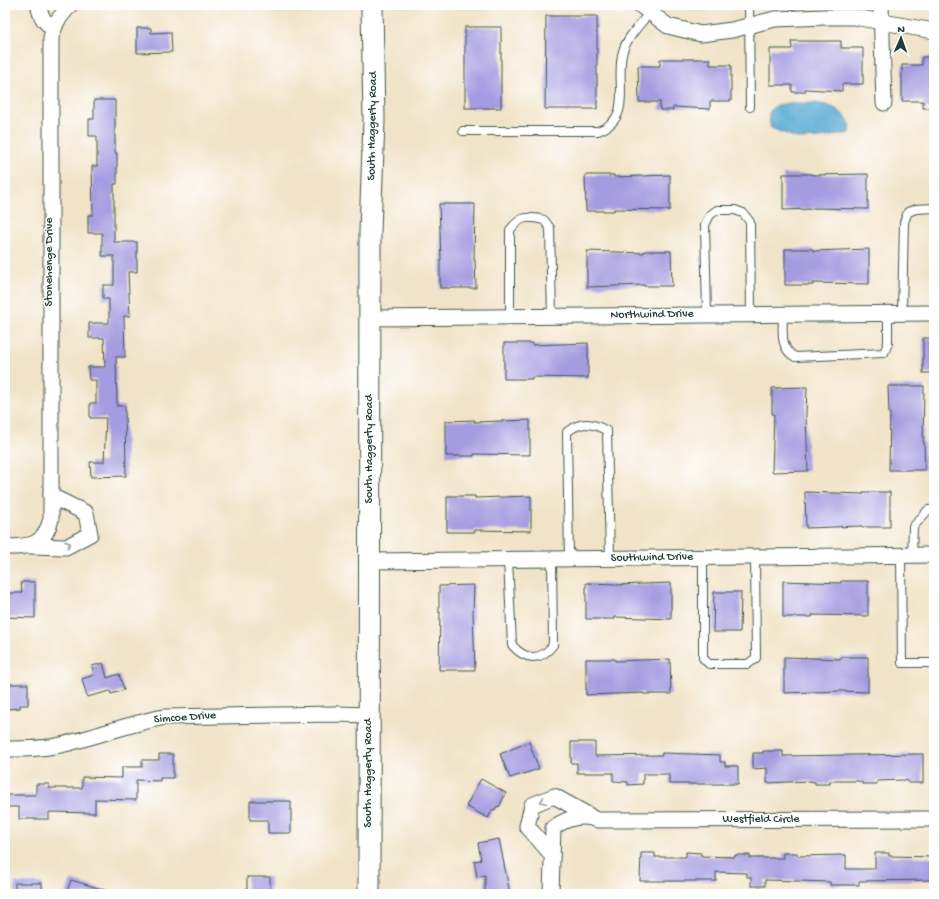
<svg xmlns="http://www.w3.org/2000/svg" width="939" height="899" font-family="'Gochi Hand',sans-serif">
<rect width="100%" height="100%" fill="#fff"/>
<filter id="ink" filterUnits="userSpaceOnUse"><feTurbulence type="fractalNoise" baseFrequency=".025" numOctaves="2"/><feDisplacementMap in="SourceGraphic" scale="8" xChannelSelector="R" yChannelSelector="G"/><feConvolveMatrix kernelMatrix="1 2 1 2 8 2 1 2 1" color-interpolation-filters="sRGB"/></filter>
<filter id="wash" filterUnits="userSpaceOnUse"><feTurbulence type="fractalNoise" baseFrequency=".012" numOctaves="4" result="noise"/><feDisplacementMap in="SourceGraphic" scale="16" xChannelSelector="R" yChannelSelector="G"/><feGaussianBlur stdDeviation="0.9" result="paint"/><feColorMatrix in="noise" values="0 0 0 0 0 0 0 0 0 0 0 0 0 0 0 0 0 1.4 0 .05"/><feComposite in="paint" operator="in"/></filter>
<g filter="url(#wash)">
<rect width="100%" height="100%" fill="#f1e3c7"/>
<!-- water -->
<path fill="#57a9d2" stroke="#3b7383" d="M790,103C815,103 838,100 851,126L849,133L820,138L799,139L771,128C765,109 772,105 790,103Z"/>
<g id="blocks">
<!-- building -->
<g fill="#a59be0">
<path d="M546,16H597V109H545Z"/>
<rect x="465" y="27" width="36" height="81"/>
<path d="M137,28H151V33L171,32L172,52L137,53Z"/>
<path d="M791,41H841V48H863V84H842V91L805,89V92H792V85H770V49H792Z"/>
<path d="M922,57H934V108H923V101H902V65H922Z"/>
<path d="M660,59H710V65H731V101H710V109L673,107V110H660V102H639L638,66H660Z"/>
<path d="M94,100H115V153H117V184H114V242H137V272H128L130,316H124L125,357H116L117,406H125L126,476L91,477L90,462H104L106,418H90V403H96V380H89L88,367H105L104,338H89V323H109V299H103V285H114V256H102V233H88V215H93L92,166H97V136H89V119H94Z"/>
<path d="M783,174H812V175L868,174V209L812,208V209L783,210Z"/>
<path d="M585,175H614V177L670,175V210L614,209V211H586Z"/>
<path d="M439,204H475L474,260H475L476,288H440V260H441Z"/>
<path d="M785,249H813V251L869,249V284L813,283V285H785Z"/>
<path d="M587,251L644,253V251H671L672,286H644V285L587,287Z"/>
<rect x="923" y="338" width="11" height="35"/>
<path d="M504,343H532V345L588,343V378L532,377V379H504Z"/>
<path d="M888,386H924L923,442H924L925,470H889L890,413H889Z"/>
<path d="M807,387L806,415L808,471L772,472L774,414H772V388Z"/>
<path d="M475,420L474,422L530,420V455L474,454V456H446V421Z"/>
<path d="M805,492L863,494V492H890V527H862V526L806,528Z"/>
<path d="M447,496H475V498L531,496V531L475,530V532H447Z"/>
<path d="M783,581L841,583V581H868V616L812,615V617H783Z"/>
<path d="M21,582H35V618L5,617V593H22Z"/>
<path d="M586,583L615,584V585L671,583V619L615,617V619H586Z"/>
<path d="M474,585L473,613L475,670H439L440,612L439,613V586Z"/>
<path d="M714,592H741L740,632H713Z"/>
<path d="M784,657L841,659V657H868V692L840,691L784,693Z"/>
<path d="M586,659H615V661L670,659L671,694H643V693L586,695Z"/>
<path d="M103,663L107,678L119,674L124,690L111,694L110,691L87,697L82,679L94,675L92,666Z"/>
<path d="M10,684H28V705H20V708L5,709V685H10Z"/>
<path d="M529,742L539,769L510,778L500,754Z"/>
<path d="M571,742H595V756L662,755V753L720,755V762H725V766H738V784H669V774H643V784L628,785V782L613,781V773H577V763H571Z"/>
<path d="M763,751H783V756L923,754V783H908V781L903,780L877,781V784H862V782L857,781H830V784H815V782L810,781L767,783V768L753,769V753H763Z"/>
<path d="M159,754H173V778H160V781L136,780V800L95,799V813L49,812V819H19V807H5V795H36V784H49V788H82V777L122,778V767H142V760H159Z"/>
<path d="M481,779L506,793L499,807L497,806L495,810L493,809L488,818L466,806Z"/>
<path d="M250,801H291V833H268V820H250Z"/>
<path d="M499,839L510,894H485V875L477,877L474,861L481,860L478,843Z"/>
<path d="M686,852L701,853V856L735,857V855H750V858H783V853H797V856L846,855V869H875V853H889V856L934,857V880L859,881V885H830V882L765,880V886H751V877H747V873L716,872V881H640L641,853H655V857H686Z"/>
<rect x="247" y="877" width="23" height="17"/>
<path d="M71,880L108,891L107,894H66Z"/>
<rect x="15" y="883" width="27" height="11"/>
</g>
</g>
</g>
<g filter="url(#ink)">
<use href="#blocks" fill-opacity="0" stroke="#3e564a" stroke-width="1"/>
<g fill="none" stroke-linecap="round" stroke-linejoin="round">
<defs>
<g id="lane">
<path d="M749,5L750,107"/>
<path d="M463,131H598C635,118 614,80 623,51C627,37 640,25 649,13"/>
<path d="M902,313L904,222L908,212L916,209L934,208"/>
<path d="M783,314C783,330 779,348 795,357L884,353L888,343V313"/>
<path d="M707,315L705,225L710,215L717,210H735L743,213L750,222L751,314"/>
<path d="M510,316V230C521,216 527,216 544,220L550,228L552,316"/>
<path d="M901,555L902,663H934"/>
<path d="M912,555L913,527L928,510H934"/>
<path d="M703,557V658L709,664H748L756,658L755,557"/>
<path d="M569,559L567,432C581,421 592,422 607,431L610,558"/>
<path d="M508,560L512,645C525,660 540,662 553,645L552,559"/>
</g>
<g id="street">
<path d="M39,5C39,16 45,22 53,29"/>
<path d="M640,5L668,26L701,34L732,30L775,19L825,17H854L934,31"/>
<path d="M881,5L884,103"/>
<path d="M370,318L934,313"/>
<path d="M30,546L66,547L90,534L86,513L51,496"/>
<path d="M5,547C30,547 44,546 51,519V37L57,21L70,5"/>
<path d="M370,561L934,555"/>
<path d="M5,749C24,749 42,749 61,745C96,737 130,723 165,717L336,714L369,715"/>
<path d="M552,855L527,826L532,805L554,796L590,816"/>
<path d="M551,894L553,828C565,819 583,813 597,820L934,819"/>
</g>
<path id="secondary" d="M369,894L370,232L374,120L372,5"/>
</defs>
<!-- lane casing -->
<use href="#lane" stroke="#3e564a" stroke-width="10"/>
<!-- street casing -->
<use href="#street" stroke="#3e564a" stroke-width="17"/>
<!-- secondary casing -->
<use href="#secondary" stroke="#3e564a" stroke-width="23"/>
<!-- lane -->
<use href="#lane" stroke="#fff" stroke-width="8"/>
<!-- street -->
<use href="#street" stroke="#fff" stroke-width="15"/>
<!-- secondary -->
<use href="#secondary" stroke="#fff" stroke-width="21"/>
</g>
<!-- one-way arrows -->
<defs><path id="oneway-chevron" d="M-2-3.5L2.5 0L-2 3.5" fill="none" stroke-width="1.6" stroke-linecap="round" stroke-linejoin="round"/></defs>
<g stroke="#8f9e9a">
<use href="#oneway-chevron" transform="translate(68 544) rotate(-19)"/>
<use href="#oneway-chevron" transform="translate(543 801) rotate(159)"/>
</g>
</g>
<g text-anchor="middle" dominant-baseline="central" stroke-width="3" stroke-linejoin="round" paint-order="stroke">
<!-- street labels -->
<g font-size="12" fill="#1f3d34" stroke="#fff">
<text transform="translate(373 126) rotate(-89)">South Haggerty Road</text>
<text transform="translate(50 262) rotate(-90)">Stonehenge Drive</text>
<text transform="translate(652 315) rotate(-1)">Northwind Drive</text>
<text transform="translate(370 449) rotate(-90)">South Haggerty Road</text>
<text transform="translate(652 558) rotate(-1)">Southwind Drive</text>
<text transform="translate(185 718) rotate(-4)">Simcoe Drive</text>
<text transform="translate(369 773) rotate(-90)">South Haggerty Road</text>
<text x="761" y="820">Westfield Circle</text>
</g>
</g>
<!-- margin -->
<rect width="939" height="899" fill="none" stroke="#fff" stroke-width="20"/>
<!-- north arrow -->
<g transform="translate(901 38) rotate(2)" stroke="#ffffff" stroke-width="3" paint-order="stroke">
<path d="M0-3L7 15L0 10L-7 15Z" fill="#1f3d34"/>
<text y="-6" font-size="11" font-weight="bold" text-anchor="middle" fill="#1f3d34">N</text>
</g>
</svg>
